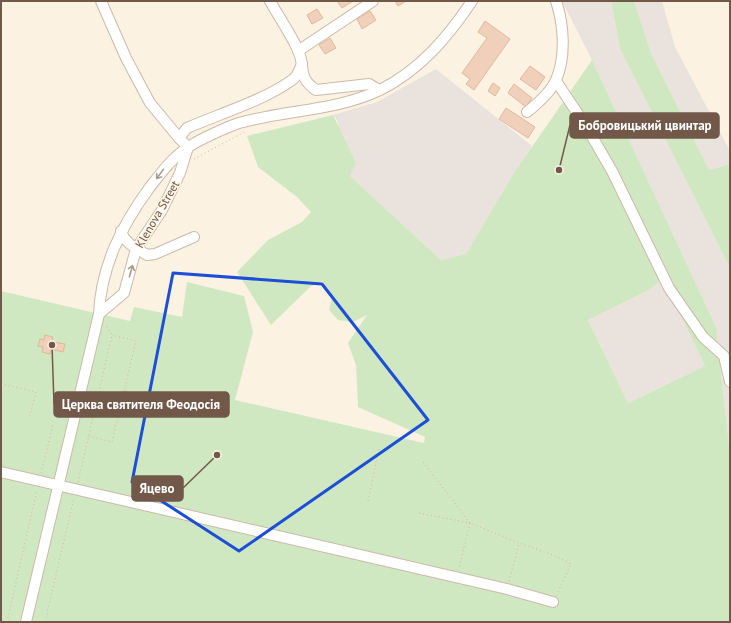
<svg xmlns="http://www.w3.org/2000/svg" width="731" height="623" font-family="'PT Sans',sans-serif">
<rect width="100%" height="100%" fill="#fbf2e2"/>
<!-- industrial -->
<g fill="#eae3dd">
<path d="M562,1H611L620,49L730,268V454L716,327L592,60Z"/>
<path d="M634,1H662L675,47L730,151V164L709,170L651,53Z"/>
<path d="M436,69L532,146L466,254L441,260L350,176L337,120L333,115L377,102Z"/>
<path d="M663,277L705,366L628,403L588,320L649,290Z"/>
</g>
<!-- green -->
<g fill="#d0e8c1" fill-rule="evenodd">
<path d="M611,1H634L651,53L709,170L730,164V268L620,49Z"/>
<path d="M592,60L716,327L730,454V622H1V291L130,321L134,307L182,317L187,282L244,296L253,332L235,400L424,443L425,437L358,407L356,365L348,343L367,315L353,322L338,320L329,310L332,297L322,281L310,287L271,325L237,272L268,240L302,222L311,212L297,197L258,167L247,136L333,115L356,163L350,176L441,260L466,254L516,170ZM663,278L705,366L628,403L588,320L649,290Z"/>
</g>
<!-- building -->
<g fill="#f0d0ba" stroke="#e2b79b">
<path d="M337,1H353L342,8Z"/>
<path d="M395,1H406L398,6Z"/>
<path d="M317,9L323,18L312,24L307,15Z"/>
<path d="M370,11L376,20L362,29L357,19Z"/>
<path d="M485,21L510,39L474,90L466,84L470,79L462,73L487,38L478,32Z"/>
<path d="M330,38L336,48L325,54L319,45Z"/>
<path d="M530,66L545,77L536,90L520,79Z"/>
<path d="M493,83L500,88L495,96L488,91Z"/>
<path d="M514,84L532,98L526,107L508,93Z"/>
<path d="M506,108L535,127L528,138L499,119Z"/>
<path d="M45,335L53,337L52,342L65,344L63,352L51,349L50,354L42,352L43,347L38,346L40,339L44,340Z"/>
</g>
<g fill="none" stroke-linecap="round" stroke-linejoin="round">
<defs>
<g id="minor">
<path d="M101,1L126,58L150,103L179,138"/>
<path d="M270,1C279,17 290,33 298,50C306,68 297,77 316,90L369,84L379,90"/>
<path d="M298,51L373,1"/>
<path d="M556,81L586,126L612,171L669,288L703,337L724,356L730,382"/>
<path d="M527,112C537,104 551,92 556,80C566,57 564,25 556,1"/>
<path d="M188,147L179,138L187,128C219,114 265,100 292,80C298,76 299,70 302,64"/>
<path d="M121,231L124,238L131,245L147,255L155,254L194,237"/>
<path d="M99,314L124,293L136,249L162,210L180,173L188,147"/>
<path d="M1,472L507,589L553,602"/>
<path d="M26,622L99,314C101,266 122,225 150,187C161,173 172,158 187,148C198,140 227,127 239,123C285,110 336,111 380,90C420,70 448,37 472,1"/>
</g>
</defs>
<!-- minor casing -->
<use href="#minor" stroke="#ccb9a9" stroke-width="12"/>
<!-- path -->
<g stroke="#d4b39e" stroke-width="1" stroke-dasharray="1 3" stroke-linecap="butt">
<path d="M194,159L246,131"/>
<path d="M1,384L36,392L29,419"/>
<path d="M89,436L112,442L136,341L112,335"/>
<path d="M423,462L470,523L519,543L553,555L571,564L557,594"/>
<path d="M41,473L53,425"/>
<path d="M78,482L112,335L105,324"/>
<path d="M368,501L379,448"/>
<path d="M419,513L470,523L459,568"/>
<path d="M509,581L519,543"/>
<path d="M7,622L37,490"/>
<path d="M45,622L74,498"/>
</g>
<!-- minor -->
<use href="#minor" stroke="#fff" stroke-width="10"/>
</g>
<!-- one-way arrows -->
<defs><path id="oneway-shaft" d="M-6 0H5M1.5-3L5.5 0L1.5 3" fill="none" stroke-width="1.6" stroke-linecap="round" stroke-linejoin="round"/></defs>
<g stroke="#aa9b92">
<use href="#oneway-shaft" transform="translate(160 174) rotate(126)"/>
<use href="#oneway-shaft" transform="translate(131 271) rotate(-74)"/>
</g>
<!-- marked area -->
<path fill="none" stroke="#1d4ed8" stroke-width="3" stroke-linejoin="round" d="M173,273L322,284L428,420L239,551L132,482Z"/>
<g text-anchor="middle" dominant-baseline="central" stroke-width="3" stroke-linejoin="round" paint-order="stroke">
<!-- street labels -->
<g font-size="12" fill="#725849" stroke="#fef6e7">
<text transform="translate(157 214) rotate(-60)">Klenova Street</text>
</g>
</g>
<!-- callouts -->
<path fill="none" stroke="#725849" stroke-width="1.5" d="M559 170L570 125M52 345L54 404M217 455L183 488"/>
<g fill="#725849" stroke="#fef6e7" stroke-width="1.5">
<circle cx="559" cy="170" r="4"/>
<circle cx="52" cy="345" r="4"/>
<circle cx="217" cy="455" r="4"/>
</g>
<g fill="#725849" stroke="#725849" stroke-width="1.5">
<rect x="570" y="113" width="149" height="25" rx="4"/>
<rect x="54" y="392" width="175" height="25" rx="4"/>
<rect x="132" y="476" width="51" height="25" rx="4"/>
</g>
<g font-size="13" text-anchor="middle" font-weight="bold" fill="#fff">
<text x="645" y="130">Бобровицький цвинтар</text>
<text x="141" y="409">Церква святителя Феодосія</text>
<text x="157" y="493">Яцево</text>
</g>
<!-- border -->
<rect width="731" height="623" fill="none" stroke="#725849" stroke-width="4"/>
</svg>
